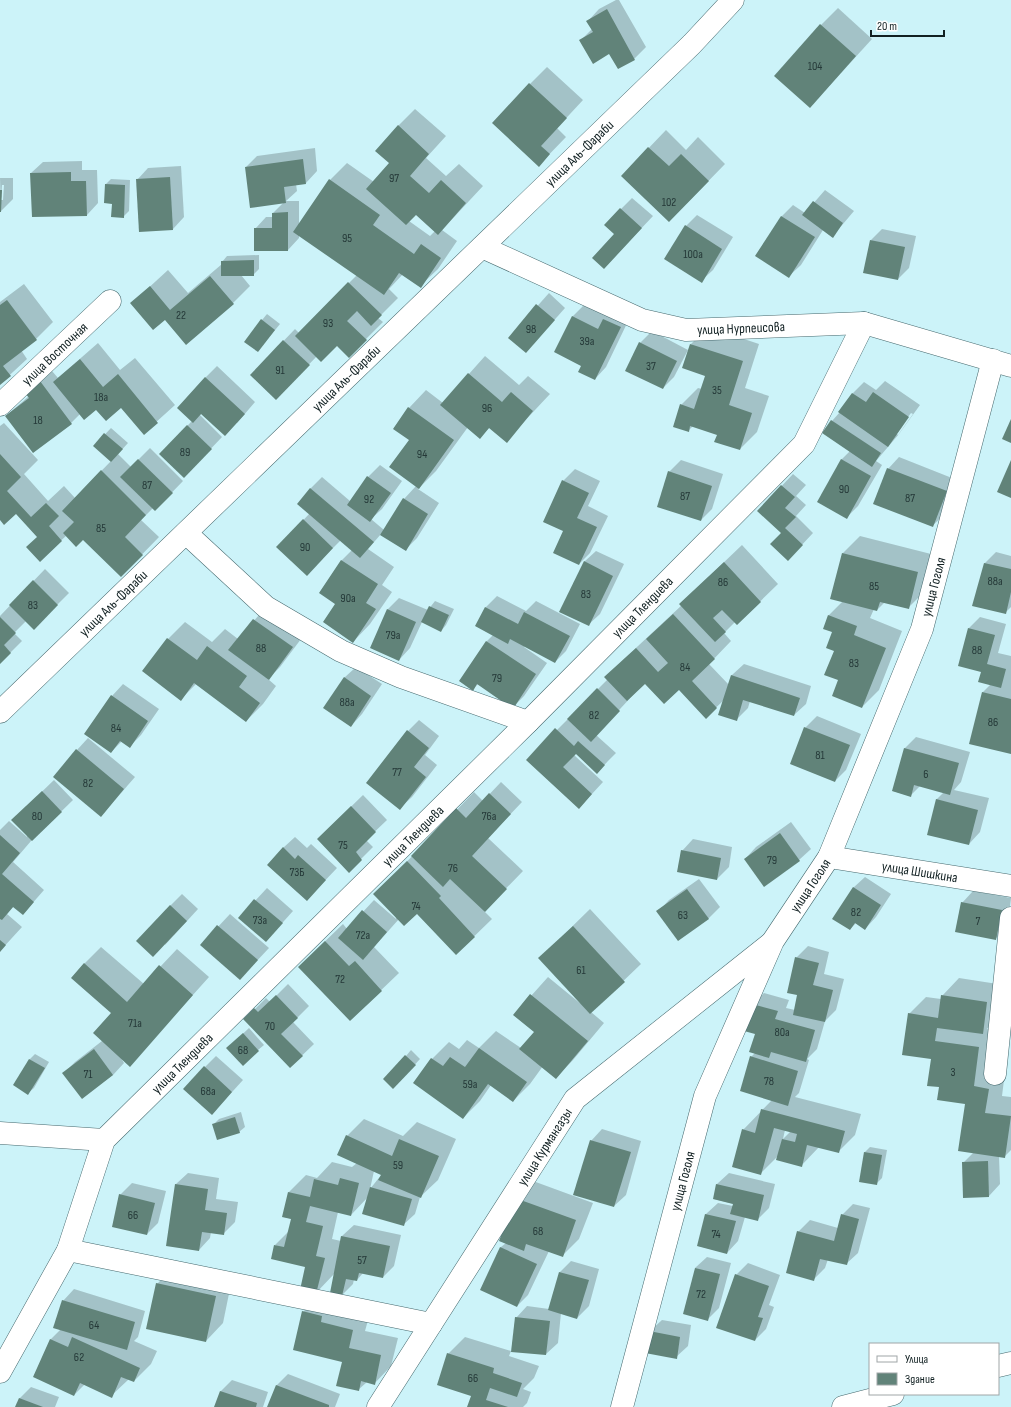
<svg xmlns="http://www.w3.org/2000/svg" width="1011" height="1407" font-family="'Sofia Sans Condensed',sans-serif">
<rect width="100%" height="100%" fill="#ccf3f9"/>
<!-- shadow -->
<g fill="#0003" fill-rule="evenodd">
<path d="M616,0H619L646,47L634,59L618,68L610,53L581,40L592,29L588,21L599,9Z"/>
<path d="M838,8L872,39L810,107L821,25Z"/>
<path d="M547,67L583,100L557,128L566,137L539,165L530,84Z"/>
<path d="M415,109L446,136L426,158L446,176L459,164L483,186L442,230L457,241L438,269L420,286L403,274L389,289L398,298L378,318L383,322L349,356L337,344L317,356L276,399L251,375L295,329L299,333L357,275L299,235V238L288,250L255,229L266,217H273V213L284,202L246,167L257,156L315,148L317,171L306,183L296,184L297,191L286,201H299V225L330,180L347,163L374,182L391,163L398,126ZM416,214L435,231L430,236L409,221Z"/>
<path d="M666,130L686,150L698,137L725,164L686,204L622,176Z"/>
<path d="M82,161V170H97L98,203L87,215L31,173L43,162Z"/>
<path d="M181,166L184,217L173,229L137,180L148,168Z"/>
<path d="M0,178H13V199L1,211ZM2,185H4L3,200H1Z"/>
<path d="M111,179L130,180L129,211L123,217L106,184Z"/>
<path d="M825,190L854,211L832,237L823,230L801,265L789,276L756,255L782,216L793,205L805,213Z"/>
<path d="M632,198L653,216L604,268L615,234L621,209Z"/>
<path d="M697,215L733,237L713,270L701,281L686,226Z"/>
<path d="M882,229L916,236L909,268L898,279L871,240Z"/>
<path d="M259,255V269L253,275H241L250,286L233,303L186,343L165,319L132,303L168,270L188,293L222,264V262L227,256Z"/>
<path d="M24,284L53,322L36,339L21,350L27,359L0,384V302Z"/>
<path d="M549,293L565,308L526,352L509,338Z"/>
<path d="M584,305L607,316L616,308L631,315L606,367L595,379L582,365L572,317Z"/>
<path d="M267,314L280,324L258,351L262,320Z"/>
<path d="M708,327L759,344L745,388L769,396L757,432L740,449L718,434L693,426L688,431L681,405L698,388L702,389L707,375L691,344Z"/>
<path d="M652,331L688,350L674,377L663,388L640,343Z"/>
<path d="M98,343L120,370L135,358L175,405L144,433L122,407L96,408L80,414L71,423L6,416L29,396L26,393L52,371L58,378Z"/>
<path d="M485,356L519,385L528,376L550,394L506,441L490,427L480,437L468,427L436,471L418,489L439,503L417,538L405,550L381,534L368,549L394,567L382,585L392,592L370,624L353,642L336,604L320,592L342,560L352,550L341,540L318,563L278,547L310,513V489L322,477L350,501L368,477L380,465L402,481L382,509L371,519L384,530L404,499L416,486L410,440L394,428L409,408L426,390L443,403Z"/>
<path d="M217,366L255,402L237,423L202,413L200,415L222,437L184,477L160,454L192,421L205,378Z"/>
<path d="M885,381L920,405L899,434L876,461L882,465L858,506L846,518L841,460L850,451L832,421L840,412L853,393L864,382L876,390ZM911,413L913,414L898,435L896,433Z"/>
<path d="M4,423L38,460L24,474L48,501L64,486L75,498L111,461L94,446L111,428L128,443L118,454L131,467L150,448L183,481L155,510L153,508L141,520L159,537L121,576L83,538L67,535L40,560L38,537L16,513L0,519V426Z"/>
<path d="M899,457L957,480L944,515L932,526L888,469Z"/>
<path d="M681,460L723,474L712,509L701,520L669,472Z"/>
<path d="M575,469L600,481L588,506L608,516L590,553L579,564L564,531L563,481Z"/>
<path d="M793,474L806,485L796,496L806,505L796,516L813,533L799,548L758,511Z"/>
<path d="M860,536L935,555L925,591L908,608L885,602L877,610L874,609L870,618L902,631L879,690L862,707L839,680L833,632L824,628L829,615L843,601L831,598L843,553Z"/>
<path d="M742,545L778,584L737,624L735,622L724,633L731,641L709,664L729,685L732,675L744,664L811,686L806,704L794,715L750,701L748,708L736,720L724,700L706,717L679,689L645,682L596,735L616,753L608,761L597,773L576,753L574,755L603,782L579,808L527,760L608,679L623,660L682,605L681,604L698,587Z"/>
<path d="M596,551L624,564L600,614L588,625L584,562Z"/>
<path d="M996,552L1011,556V607L1006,612L984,564Z"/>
<path d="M45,569L69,593L34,628L26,621L14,633L22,641L0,663V616Z"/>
<path d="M497,596L526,611L536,601L580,624L566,651L555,662L525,646L524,647L547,663L524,696L513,707L478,684L473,689L460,681L487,641L493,635L476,626L486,607Z"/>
<path d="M399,598L428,610L435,601L454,609L446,625L441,631L422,622L410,648L399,660L371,647L388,609Z"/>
<path d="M265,608L304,635L280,667L268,679L276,686L263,704L246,721L196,684L181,699L168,639L185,622L212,642L225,629L238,639Z"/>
<path d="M980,617L1006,624L998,653L1011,656V753L982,693L990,685L982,671L969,628Z"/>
<path d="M356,667L382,684L362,714L351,726L344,678Z"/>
<path d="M123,684L159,709L141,735L130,746L122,741L111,752L112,696Z"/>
<path d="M817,716L861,734L846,770L835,781L805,728Z"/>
<path d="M419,720L439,736L425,755L437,765L412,797L400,808L408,731Z"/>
<path d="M916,737L970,752L961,782L954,790L989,798L980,832L969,844L936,800L944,792L921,785L910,796L893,791L905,748Z"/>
<path d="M88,738L135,777L101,816L77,750Z"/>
<path d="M54,780L73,800L31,841L13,862L44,890L23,914L14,906L7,914L22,927L0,951V830L9,821L27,837L24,809Z"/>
<path d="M501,782L522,802L488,838L523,871L484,911L492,919L456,954L417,912L399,919L374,947L399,973L350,1020L316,950L343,924L347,929L374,900L396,919L392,877L474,792L483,801Z"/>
<path d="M363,795L387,820L366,840L373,847L349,871L318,839Z"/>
<path d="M791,822L811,849L799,860L745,859L756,847Z"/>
<path d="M295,837L307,848L311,844L337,868L318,888L283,848Z"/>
<path d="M693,839L732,847L729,867L717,879L682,851Z"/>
<path d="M865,877L891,894L876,917L865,929L856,923L850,929L853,888Z"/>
<path d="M699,879L720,907L708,919L658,912L669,900Z"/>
<path d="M267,888L293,911L266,941L239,918Z"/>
<path d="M973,891L1011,898L1007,928L995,939L962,903Z"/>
<path d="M182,894L198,909L165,945L170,906Z"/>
<path d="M590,909L641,964L591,1012L604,1023L573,1060L556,1078L543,1066L530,1084L513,1101L491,1085L480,1101L463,1118L432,1059L449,1042L459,1049L467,1040L479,1048L496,1031L521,1048L535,1032L514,1015L548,977L581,1004L540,958Z"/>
<path d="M230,914L269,948L240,979L201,945Z"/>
<path d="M808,946L829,952L824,974L844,979L836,1010L825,1021L817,1049L807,1059L809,1060L799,1093L795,1097L861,1114L855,1135L838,1152L819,1147L801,1166L778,1156L761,1173L743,1130L772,1100L751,1057L755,1053L756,1033L753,1004L764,993L789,1000L786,1008L795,1010L798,995L796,958ZM785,1130L791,1131L783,1139Z"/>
<path d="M101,947L144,984L177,949L209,977L130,1065L121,1058L124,1063L113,1075L82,1098L64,1073L75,1062L102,1041L112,1013L84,964Z"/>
<path d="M959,978L1004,985L999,1016L987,1029L996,1030L1005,1072L1002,1096L1011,1097V1150L1004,1157L999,1156L1000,1184L989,1196L963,1163L974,1152L967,1103L940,1086L933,1058L909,1014L926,997L941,999L942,996Z"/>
<path d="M288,984L309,1006L293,1022L314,1044L290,1067L245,1019L266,998L270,1002Z"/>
<path d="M249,1028L264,1045L258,1050L233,1043Z"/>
<path d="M411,1050L420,1059L399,1082L406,1056Z"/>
<path d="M35,1054L49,1062L34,1088L28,1093L14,1085L30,1059Z"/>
<path d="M216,1056L243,1080L212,1114L205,1067Z"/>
<path d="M241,1112L245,1127L239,1132L213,1125L219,1119Z"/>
<path d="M364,1119L403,1136L417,1122L456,1139L438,1180L420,1197L415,1214L403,1225L368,1197L351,1215L338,1212L332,1239L341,1241L342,1236L354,1225L401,1235L394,1266L383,1277L363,1273L357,1280L354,1279L353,1284L342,1295L334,1274L316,1293L306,1266L275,1245L289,1231L292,1219L284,1217L289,1192L306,1175L317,1178L332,1162L352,1167L357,1163L347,1136ZM374,1171L382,1174L370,1189Z"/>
<path d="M602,1129L641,1141L626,1195L614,1206L591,1141Z"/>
<path d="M870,1147L887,1150L882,1178L876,1184L860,1181L865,1152Z"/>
<path d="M188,1173L219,1178L216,1199L238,1202L235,1222L223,1234L211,1232L210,1238L199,1250L167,1245L176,1184Z"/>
<path d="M729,1173L775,1184L769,1208L757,1220L745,1217L738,1241L727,1253L698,1246L706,1214L718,1203L733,1206L734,1204L714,1199L717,1184Z"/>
<path d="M533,1181L593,1203L579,1239L562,1256L549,1251L528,1295L517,1306L481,1289L501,1247L506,1243L500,1241Z"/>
<path d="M132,1183L166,1191L158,1223L147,1234L120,1195Z"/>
<path d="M853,1204L870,1208L858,1253L846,1264L828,1259L825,1268L814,1279L798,1232L810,1220L838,1228L842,1215Z"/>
<path d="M707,1257L731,1263L719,1308L707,1320L695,1268Z"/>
<path d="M571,1261L599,1269L589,1306L577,1318L561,1313L558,1343L546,1354L512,1351L516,1318L527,1306L549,1309L560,1272Z"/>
<path d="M748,1263L780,1275L769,1305L774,1307L766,1329L755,1340L736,1275Z"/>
<path d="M174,1267L232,1279L223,1323L206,1341L157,1284Z"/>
<path d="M74,1289L145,1311L138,1337L134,1341L157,1351L151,1364L134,1381L129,1379L111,1396L85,1384L74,1395L34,1376L51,1339L61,1329L63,1301Z"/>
<path d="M320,1294L370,1313L365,1331L398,1338L391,1366L374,1384L367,1382L358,1390L343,1361L303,1312Z"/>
<path d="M662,1320L691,1325L688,1346L676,1357L650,1331Z"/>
<path d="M465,1337L511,1351L509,1356L539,1366L534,1378L523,1389L531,1392L527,1403L523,1407H468L472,1396L448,1354Z"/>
<path d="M288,1374L340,1394L335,1407H268L277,1385Z"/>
<path d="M232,1380L268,1392L263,1407H216L221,1391Z"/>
<path d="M31,1387L59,1397L55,1407H16L20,1398Z"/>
</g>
<!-- building -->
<g fill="#618379">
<path d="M607,9L635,60L618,69L609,54L593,64L579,40L593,32L586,21Z"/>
<path d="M820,24L856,56L810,108L774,76Z"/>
<path d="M529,83L567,118L541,146L550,154L539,167L492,123Z"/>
<path d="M398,125L429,154L410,176L429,193L441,180L466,203L438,235L416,215L406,225L366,189L389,163L375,151Z"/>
<path d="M648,147L669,166L681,154L709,181L669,222L621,176Z"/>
<path d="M303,159L306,184L284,187L286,203L250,208L245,167Z"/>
<path d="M71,172V181H86L87,216L32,217L30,173Z"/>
<path d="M170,177L173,230L139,232L136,179Z"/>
<path d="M329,179L380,215L373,225L414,254L421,244L441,258L421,288L399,273L384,295L293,232Z"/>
<path d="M105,184L125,185L124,218L111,217L112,204L104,203Z"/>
<path d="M0,190H2L1,212H0Z"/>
<path d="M813,201L843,223L833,238L802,215Z"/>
<path d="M620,208L642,228L604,269L592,258L614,234L604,225Z"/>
<path d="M288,212V251H254V228H272V213Z"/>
<path d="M781,216L815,237L789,278L755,256Z"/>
<path d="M685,225L722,249L702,283L664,259Z"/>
<path d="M870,240L905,247L898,280L863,273Z"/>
<path d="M254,260V276H221V261Z"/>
<path d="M210,276L234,304L186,345L165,320L153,330L130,303L150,286L170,310Z"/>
<path d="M348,282L382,315L371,326L357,311L347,321L367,340L349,358L337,346L321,362L295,336Z"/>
<path d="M7,300L37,340L3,366L11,376L0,385V305Z"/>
<path d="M536,304L555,320L526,353L508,338Z"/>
<path d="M572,316L598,329L603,319L621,327L595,380L578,372L581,366L554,352Z"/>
<path d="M261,319L275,330L258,352L244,342Z"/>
<path d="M283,340L310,365L276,400L250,375Z"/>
<path d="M639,342L677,361L663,389L625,371Z"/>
<path d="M690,344L743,361L729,405L752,413L740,450L714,442L717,435L690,426L689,432L673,427L680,404L694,409L705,376L682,368Z"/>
<path d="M80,359L103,387L118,374L158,423L144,435L121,408L106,421L96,410L84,420L53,382Z"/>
<path d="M468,373L502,402L511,392L533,411L507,443L489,428L480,439L440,405Z"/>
<path d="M205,377L245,414L225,436L201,414L193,423L177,408Z"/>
<path d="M40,381L72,424L33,453L5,416L29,398L25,393Z"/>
<path d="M873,392L909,417L888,447L838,412L852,393L866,402Z"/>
<path d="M408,407L454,440L419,489L389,467L409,440L393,429Z"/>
<path d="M1011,419V443L1002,439Z"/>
<path d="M831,420L881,453L872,467L822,433Z"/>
<path d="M187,425L212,449L184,478L159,454Z"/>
<path d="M104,433L123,449L111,462L93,446Z"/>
<path d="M0,454L21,477L7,491L31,517L46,503L59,516L49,526L62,541L40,562L26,547L37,537L16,514L4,525L0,520Z"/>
<path d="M138,459L173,493L155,511L120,477Z"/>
<path d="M841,459L871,476L847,519L817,502Z"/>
<path d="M1011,460V498L997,492Z"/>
<path d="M887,468L947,491L933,527L873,504Z"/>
<path d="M101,470L146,515L125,537L143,555L121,577L83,540L76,547L63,533L74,522L62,511Z"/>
<path d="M668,471L712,486L701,521L657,507Z"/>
<path d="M367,476L391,493L370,522L347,505Z"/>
<path d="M562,480L589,493L577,518L597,527L579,565L553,553L563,531L543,522Z"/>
<path d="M781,485L795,497L785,508L796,517L785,528L803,545L788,561L770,544L781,533L757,511Z"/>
<path d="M310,488L374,542L360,558L297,504Z"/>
<path d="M403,498L428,514L406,551L380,535Z"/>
<path d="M303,519L333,548L307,576L276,547Z"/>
<path d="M842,553L918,572L909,609L880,602L877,611L830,599Z"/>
<path d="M341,560L378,584L366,603L376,609L353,643L323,622L335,604L319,593Z"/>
<path d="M584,561L613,576L589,626L559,612Z"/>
<path d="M724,562L761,602L737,625L722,610L713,618L726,632L715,642L679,604Z"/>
<path d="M984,563L1011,569V592L1006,614L972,606Z"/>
<path d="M33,580L58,605L34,630L9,605Z"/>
<path d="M429,606L449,615L441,632L421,622Z"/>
<path d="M485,607L518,624L524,612L570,636L555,663L510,639L508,644L475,626Z"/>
<path d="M387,609L416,622L399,661L370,648Z"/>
<path d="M673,614L715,659L692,681L717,708L706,719L679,690L664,704L645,684L627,701L604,677L636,648L658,672L668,663L646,639Z"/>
<path d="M828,615L857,626L854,635L886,648L862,708L832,696L838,680L824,675L834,651L826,648L832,632L823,629Z"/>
<path d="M0,617L16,633L4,645L11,653L0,664Z"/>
<path d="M253,619L293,647L269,680L228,650Z"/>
<path d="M968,628L995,635L987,664L1006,669L1001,688L978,682L981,672L958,666Z"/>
<path d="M167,638L197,660L207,646L247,676L239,687L260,703L246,722L194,683L181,701L142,671Z"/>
<path d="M486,641L536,674L513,709L477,684L473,691L459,681Z"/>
<path d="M731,675L800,698L794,716L743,700L737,721L718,715Z"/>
<path d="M344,677L371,696L351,727L323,708Z"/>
<path d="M597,688L620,711L591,742L567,719Z"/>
<path d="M982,692L1011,699V754L969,744Z"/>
<path d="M111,695L148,721L130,748L120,741L111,753L84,734Z"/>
<path d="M804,727L850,745L835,782L790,764Z"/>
<path d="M555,728L574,746L578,741L605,765L597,774L576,754L563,767L592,794L579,809L526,760Z"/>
<path d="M407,730L429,748L414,767L426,777L400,810L366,783Z"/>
<path d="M904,748L959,763L950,795L914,785L911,797L892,791Z"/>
<path d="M76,749L124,789L101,817L53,777Z"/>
<path d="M42,791L62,812L32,841L11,820Z"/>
<path d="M489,793L511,814L472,856L507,889L485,912L450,879L443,887L411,856L456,808L466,818Z"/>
<path d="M936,799L978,810L969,845L927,835Z"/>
<path d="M351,806L376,832L356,852L362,860L349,873L317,839Z"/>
<path d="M780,833L800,861L764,887L744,859Z"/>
<path d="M0,835L20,853L2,874L34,902L23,915L13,907L2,920L0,919Z"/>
<path d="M283,847L295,859L298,855L326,880L307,901L267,865Z"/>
<path d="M681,850L721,858L717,880L677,872Z"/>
<path d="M407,861L441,896L439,898L475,937L456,955L417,914L404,926L373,894Z"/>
<path d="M853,887L881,905L865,930L855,923L850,930L832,919Z"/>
<path d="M687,889L709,919L678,941L656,911Z"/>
<path d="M254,899L283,923L266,942L238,918Z"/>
<path d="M961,902L1002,910L996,940L955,932Z"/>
<path d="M170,905L187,921L153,957L136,941Z"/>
<path d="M362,910L387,932L363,960L338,938Z"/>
<path d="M217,925L258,960L240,980L200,945Z"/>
<path d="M573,926L625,982L590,1014L538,958Z"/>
<path d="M0,940L6,945L0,952Z"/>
<path d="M325,941L349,966L355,961L382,991L350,1021L298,967Z"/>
<path d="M795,957L819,963L813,985L833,990L825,1022L793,1015L797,995L787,993Z"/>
<path d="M84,963L127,1002L159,965L193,995L130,1067L93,1033L111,1013L71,978Z"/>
<path d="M530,994L588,1041L556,1079L519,1049L534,1032L513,1015Z"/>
<path d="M276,995L298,1018L281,1034L303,1056L290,1068L243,1019L254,1008L258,1012Z"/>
<path d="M941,995L987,1002L983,1034L937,1028L935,1041L979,1047L974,1086L989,1089L985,1113L1011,1116L1005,1158L958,1151L965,1104L937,1100L939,1087L927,1086L931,1059L902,1055L908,1013L938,1018Z"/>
<path d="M752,1004L778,1011L775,1019L815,1030L806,1062L771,1052L769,1058L749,1052L755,1034L744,1031Z"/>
<path d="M243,1033L259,1051L243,1066L226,1048Z"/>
<path d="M479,1048L527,1082L513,1102L488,1084L463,1119L413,1083L431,1058L443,1066L450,1057L465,1067Z"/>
<path d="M94,1049L113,1075L82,1099L62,1073Z"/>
<path d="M405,1055L416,1065L393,1089L383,1079Z"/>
<path d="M750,1056L798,1071L788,1106L740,1091Z"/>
<path d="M29,1059L45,1068L28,1095L13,1085Z"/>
<path d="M204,1066L232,1092L212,1115L183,1089Z"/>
<path d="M761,1109L845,1131L839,1153L807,1145L802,1167L776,1160L782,1139L795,1142L797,1134L774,1128L761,1175L732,1167L742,1129L755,1133Z"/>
<path d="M235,1117L240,1133L217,1140L212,1124Z"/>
<path d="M346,1135L392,1156L399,1139L439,1156L421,1198L378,1180L381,1175L337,1155Z"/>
<path d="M590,1140L631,1152L614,1207L573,1195Z"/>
<path d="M864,1152L882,1155L877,1185L859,1182Z"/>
<path d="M988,1161L989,1197L963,1198L962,1162Z"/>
<path d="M340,1178L359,1183L351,1216L310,1206L306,1222L323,1226L316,1256L325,1258L316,1294L300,1290L305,1267L271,1259L274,1245L284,1247L291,1219L282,1217L288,1192L310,1197L314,1179L338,1185Z"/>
<path d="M175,1184L208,1189L205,1210L227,1213L224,1235L202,1232L199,1251L166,1246Z"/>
<path d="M716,1184L764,1195L758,1221L730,1214L733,1204L713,1199Z"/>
<path d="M370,1187L412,1199L404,1226L362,1214Z"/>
<path d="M119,1194L155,1203L147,1235L112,1227Z"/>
<path d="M515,1198L576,1220L563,1257L526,1244L524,1251L499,1241Z"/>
<path d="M705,1214L736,1221L727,1254L697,1246Z"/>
<path d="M841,1214L859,1219L847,1265L820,1259L814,1281L786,1273L797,1231L834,1241Z"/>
<path d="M341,1236L390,1246L383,1278L359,1273L357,1281L346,1279L342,1296L330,1293Z"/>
<path d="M500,1247L537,1264L517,1307L480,1290Z"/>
<path d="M695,1268L720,1274L708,1321L683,1314Z"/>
<path d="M559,1272L589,1280L577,1319L548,1310Z"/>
<path d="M735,1274L769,1286L758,1317L763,1318L755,1341L716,1328Z"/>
<path d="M156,1283L216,1296L206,1342L146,1329Z"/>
<path d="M62,1300L135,1322L127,1350L53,1328Z"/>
<path d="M302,1311L322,1316L321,1322L353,1330L349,1348L381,1355L375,1385L361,1381L359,1391L336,1386L342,1362L293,1350Z"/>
<path d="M515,1317L550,1321L546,1355L511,1352Z"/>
<path d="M649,1331L680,1337L677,1359L645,1353Z"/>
<path d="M72,1337L140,1368L134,1382L121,1377L112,1398L80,1383L74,1396L33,1377L50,1339L68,1347Z"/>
<path d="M447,1353L494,1368L493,1373L522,1383L517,1397L490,1388L486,1400L508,1407H467L471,1396L437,1385Z"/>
<path d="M276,1385L329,1405V1407H267Z"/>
<path d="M220,1391L257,1403L256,1407H214Z"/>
<path d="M19,1398L43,1407H15Z"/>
</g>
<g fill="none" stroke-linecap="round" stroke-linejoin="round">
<defs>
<g id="minor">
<path id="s1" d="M482,247L642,320L686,330L864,323L1011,366"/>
<path id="s2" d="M0,405L110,301"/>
<path d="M186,533L266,607L341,651L401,677L528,722"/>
<path id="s3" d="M829,857L1011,886"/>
<path d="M995,1074L1011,918"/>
<path d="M0,1133L104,1140"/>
<path d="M68,1250L431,1324"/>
<path d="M998,1366L1011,1363"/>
<path id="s4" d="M0,1372L68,1250L104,1140L528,722L804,444L864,323"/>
<path id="s5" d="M378,1407L575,1099L770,944"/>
<path id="s6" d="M622,1407L705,1096L773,941L829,857L922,629L993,360"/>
<path d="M843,1407L893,1394"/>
</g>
<g id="secondary">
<path id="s7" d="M0,712L692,44L733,0"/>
</g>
</defs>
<!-- minor casing -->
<use href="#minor" stroke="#46696e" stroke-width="23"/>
<!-- secondary casing -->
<use href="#secondary" stroke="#46696e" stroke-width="23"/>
<!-- minor -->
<use href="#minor" stroke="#fff" stroke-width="22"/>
<!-- secondary -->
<use href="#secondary" stroke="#fff" stroke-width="22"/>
</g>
<g text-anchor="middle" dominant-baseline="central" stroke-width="4" stroke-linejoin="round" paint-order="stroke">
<!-- number labels -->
<g font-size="12" fill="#253938">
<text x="815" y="66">104</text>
<text x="394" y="178">97</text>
<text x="669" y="202">102</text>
<text x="347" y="238">95</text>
<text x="693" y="254">100а</text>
<text x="181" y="315">22</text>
<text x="328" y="323">93</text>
<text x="531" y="329">98</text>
<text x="587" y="341">39а</text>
<text x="651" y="366">37</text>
<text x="280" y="370">91</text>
<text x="717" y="390">35</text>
<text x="101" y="397">18а</text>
<text x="487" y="408">96</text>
<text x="38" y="420">18</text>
<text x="185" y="452">89</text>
<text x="422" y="454">94</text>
<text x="147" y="485">87</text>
<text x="844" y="489">90</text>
<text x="685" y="496">87</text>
<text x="910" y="498">87</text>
<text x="369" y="499">92</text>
<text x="101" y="528">85</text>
<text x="305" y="547">90</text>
<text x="995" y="581">88а</text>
<text x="723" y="582">86</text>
<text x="874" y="586">85</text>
<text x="586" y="594">83</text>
<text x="348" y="598">90а</text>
<text x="33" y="605">83</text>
<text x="393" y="635">79а</text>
<text x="261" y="648">88</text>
<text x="977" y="650">88</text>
<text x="854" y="663">83</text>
<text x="685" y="667">84</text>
<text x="497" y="678">79</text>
<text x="347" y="702">88а</text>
<text x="594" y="715">82</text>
<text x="993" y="722">86</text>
<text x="116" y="728">84</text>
<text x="820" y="755">81</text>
<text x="397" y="772">77</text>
<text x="926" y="774">6</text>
<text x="88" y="783">82</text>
<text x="37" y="816">80</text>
<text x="489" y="816">76а</text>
<text x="343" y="845">75</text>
<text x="772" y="860">79</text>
<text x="453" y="868">76</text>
<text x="297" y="872">73Б</text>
<text x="416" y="906">74</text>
<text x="856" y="912">82</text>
<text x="683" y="915">63</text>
<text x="260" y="920">73а</text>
<text x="978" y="921">7</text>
<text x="363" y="935">72а</text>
<text x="581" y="970">61</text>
<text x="340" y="979">72</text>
<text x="135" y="1023">71а</text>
<text x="270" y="1026">70</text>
<text x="782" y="1032">80а</text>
<text x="243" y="1050">68</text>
<text x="953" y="1072">3</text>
<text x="88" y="1074">71</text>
<text x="769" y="1081">78</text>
<text x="470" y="1084">59а</text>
<text x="208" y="1091">68а</text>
<text x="398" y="1165">59</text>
<text x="133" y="1215">66</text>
<text x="538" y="1231">68</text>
<text x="716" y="1234">74</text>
<text x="362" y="1260">57</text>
<text x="701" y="1294">72</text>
<text x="94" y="1325">64</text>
<text x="79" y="1357">62</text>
<text x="473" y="1378">66</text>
</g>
<!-- street labels -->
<g font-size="14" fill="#112022" stroke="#fff">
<text stroke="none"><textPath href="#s7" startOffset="805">улица Аль-Фараби</textPath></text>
<text stroke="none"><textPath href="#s1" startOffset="276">улица Нурпеисова</textPath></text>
<text stroke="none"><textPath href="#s2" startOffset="75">улица Восточная</textPath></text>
<text stroke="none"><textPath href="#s7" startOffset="481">улица Аль-Фараби</textPath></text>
<text stroke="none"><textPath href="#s6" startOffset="882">улица Гоголя</textPath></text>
<text stroke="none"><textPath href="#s7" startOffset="157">улица Аль-Фараби</textPath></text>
<text stroke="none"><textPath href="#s4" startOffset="1013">улица Тлендиева</textPath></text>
<text stroke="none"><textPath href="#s4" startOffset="689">улица Тлендиева</textPath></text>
<text stroke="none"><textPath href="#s3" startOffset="92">улица Шишкина</textPath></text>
<text stroke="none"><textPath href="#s6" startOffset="558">улица Гоголя</textPath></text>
<text stroke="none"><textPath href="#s4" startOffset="365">улица Тлендиева</textPath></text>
<text stroke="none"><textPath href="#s5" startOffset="309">улица Курмангазы</textPath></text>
<text stroke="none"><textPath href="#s6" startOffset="234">улица Гоголя</textPath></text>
</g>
</g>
<!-- legend -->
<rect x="869" y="1343" width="130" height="52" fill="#ffffff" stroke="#a0a6a7"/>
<rect x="877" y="1356" width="20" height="6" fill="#ffffff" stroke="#a0a6a7"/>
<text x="905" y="1363" font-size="12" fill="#112022">Улица</text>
<rect x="877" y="1373" width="20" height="12" fill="#618379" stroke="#a0a6a7"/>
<text x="905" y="1383" font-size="12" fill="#112022">Здание</text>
<!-- scale -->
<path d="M871 30v6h73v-6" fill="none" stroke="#112022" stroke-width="2"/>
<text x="877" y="30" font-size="12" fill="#112022" stroke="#ffffff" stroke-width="3" paint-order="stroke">20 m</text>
</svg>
